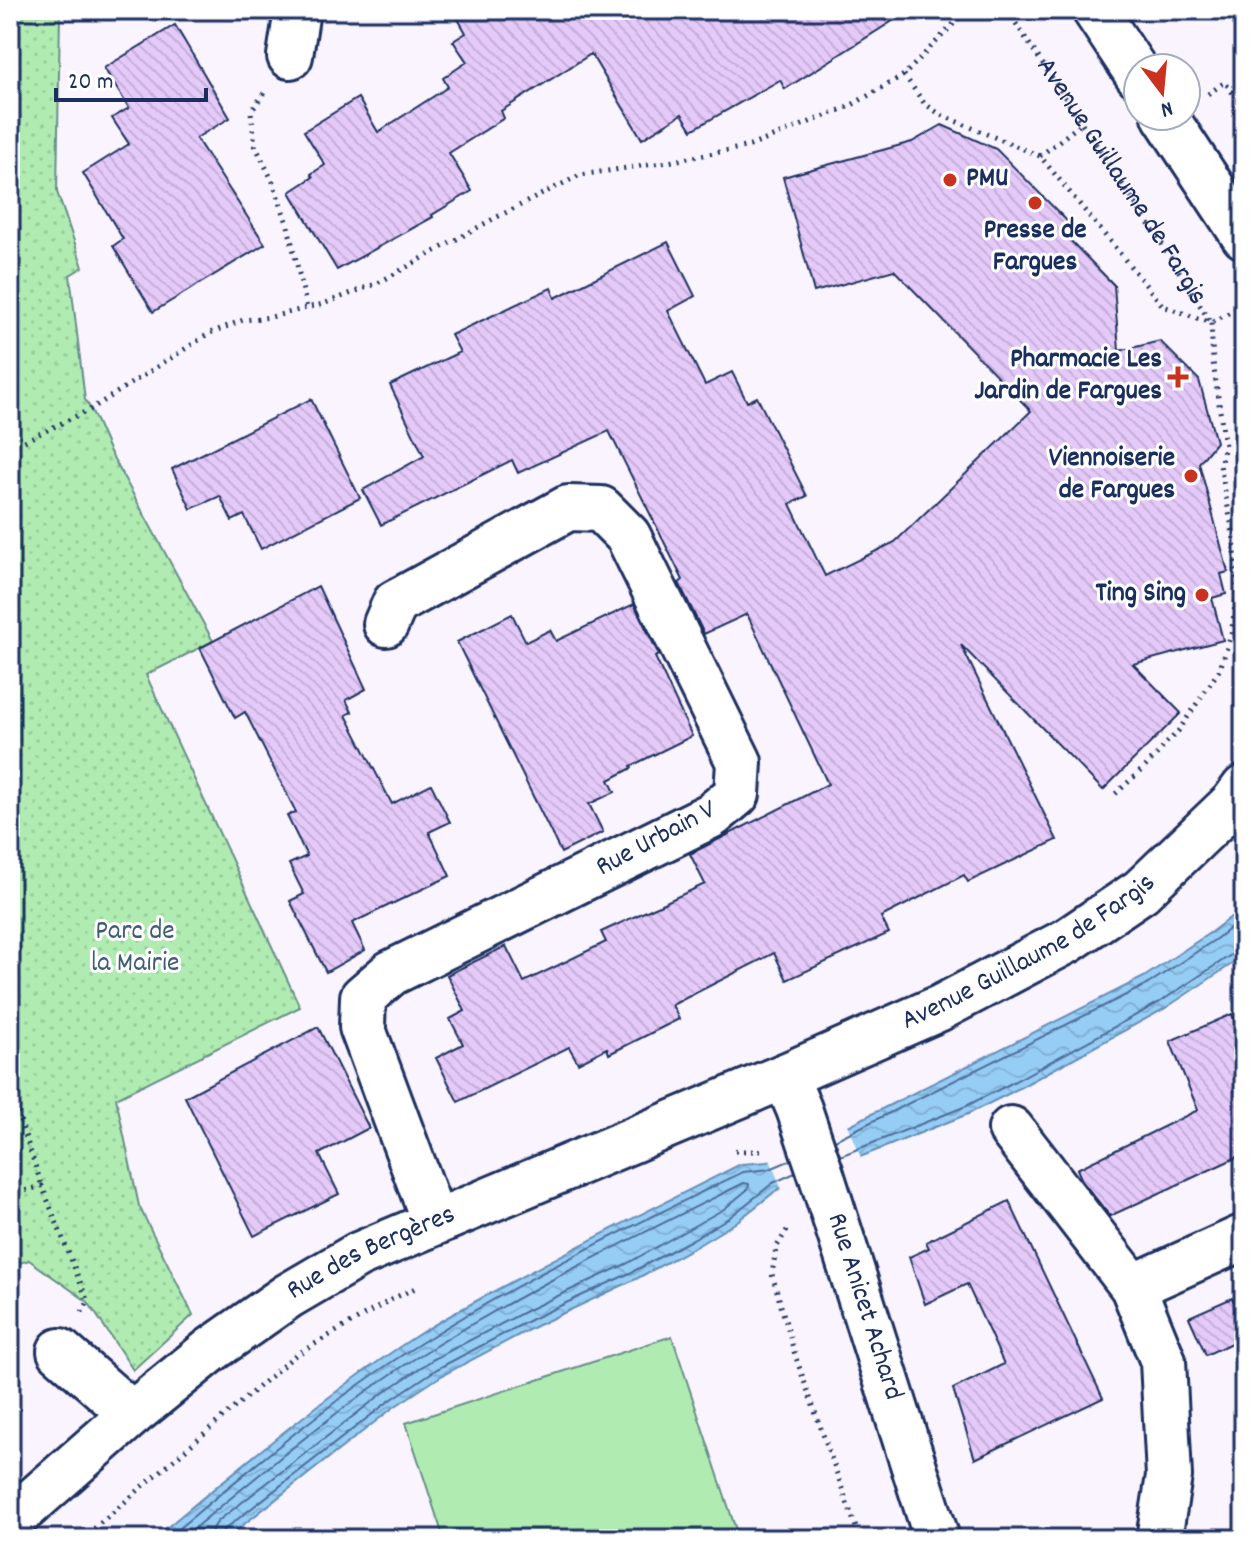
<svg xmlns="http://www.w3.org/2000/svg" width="1254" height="1549" font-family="Dekko,sans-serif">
<defs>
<pattern id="green-dots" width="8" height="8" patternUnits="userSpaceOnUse" patternTransform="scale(2)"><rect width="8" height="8" fill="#b0ecb1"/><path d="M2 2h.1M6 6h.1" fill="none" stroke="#97cb9b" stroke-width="1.8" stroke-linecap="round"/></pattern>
<pattern id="water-waves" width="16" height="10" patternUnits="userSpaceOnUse" patternTransform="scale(2)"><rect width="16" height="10" fill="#96cdf4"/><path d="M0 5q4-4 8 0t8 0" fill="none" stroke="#81b0d4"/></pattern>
<pattern id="building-back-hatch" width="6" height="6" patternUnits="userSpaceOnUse" patternTransform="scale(2)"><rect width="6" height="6" fill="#e5caf9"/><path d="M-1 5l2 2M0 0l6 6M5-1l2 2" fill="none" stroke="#c4aed8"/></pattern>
</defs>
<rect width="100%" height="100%" fill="#faf4fe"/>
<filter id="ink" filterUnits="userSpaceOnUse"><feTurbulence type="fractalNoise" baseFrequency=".0125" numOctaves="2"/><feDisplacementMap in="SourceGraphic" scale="16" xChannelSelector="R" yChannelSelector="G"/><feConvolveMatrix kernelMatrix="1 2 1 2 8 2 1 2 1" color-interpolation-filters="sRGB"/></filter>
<g filter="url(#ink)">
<!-- green -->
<path fill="url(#green-dots)" stroke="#668e88" stroke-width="2" d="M10,10H21L24,15L60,13L57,192L83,267L70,275L85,400L91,409L109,450L213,641L146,675L300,1007L116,1098L139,1206L193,1315L133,1370L88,1302L29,1260L10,1266Z"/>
<!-- pitch -->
<path fill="#b0ecb1" stroke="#668e88" stroke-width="2" d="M672,1336L739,1539H444L406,1423Z"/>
<!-- water -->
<path fill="url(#water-waves)" stroke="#658eb8" stroke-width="2" d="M1244,907V956L1164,1009L1010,1093L968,1114L777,1190L735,1223L697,1246L636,1279L536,1326L441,1376L394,1407L225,1539H153C238,1469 321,1398 413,1338C447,1316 483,1297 519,1278C592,1238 667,1201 741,1164L768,1162L850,1125L1144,977L1211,932Z"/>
<!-- pier -->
<path fill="#faf4fe" d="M847,1122L861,1158L782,1190L769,1157Z"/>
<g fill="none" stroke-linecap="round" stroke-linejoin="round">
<!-- shore -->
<g stroke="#4c6e9a" stroke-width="2">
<path d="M835,1140L1148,984L1216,939L1244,917"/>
<path d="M840,1156L964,1107L1006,1086L1160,1002L1237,951L1244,950"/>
<path d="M166,1539C248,1471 330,1400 421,1343C524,1278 634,1225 743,1172L770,1169L791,1160"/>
<path d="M181,1539C261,1474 339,1405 427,1351C529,1288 637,1236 744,1183L749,1184L748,1189L724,1209L628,1263L528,1310L432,1360L383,1393L218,1521L212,1530L211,1539"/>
<path d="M221,1539V1533L225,1529L389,1401L437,1369L532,1319L632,1272L693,1239L730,1217L773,1183L795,1173"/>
</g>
</g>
<!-- building -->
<g fill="url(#building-back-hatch)" stroke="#1b2f5e" stroke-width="2">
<path d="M453,10H910L785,89L780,80L692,130L682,114L642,139L591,54L501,111L504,118L449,153L472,191L432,215L433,217L337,270L290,192L313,177L311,174L325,165L304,131L358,98L378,132L448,87L443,78L467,62L453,41L466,33Z"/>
<path d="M175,25L230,118L196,138L265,244L153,312L113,246L123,239L83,173L129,144L112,118L129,108L104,68Z"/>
<path d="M942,125L996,149L1070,224L1062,232L1114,285L1119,351L1160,341L1199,380L1216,442L1199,463L1228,572L1221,574L1226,594L1212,598L1223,640L1133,664L1181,713L1103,790L961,645L1057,840L968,882L964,875L881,917L889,933L787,980L774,953L672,1005L679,1019L609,1054L607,1048L578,1063L569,1047L458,1102L436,1058L463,1044L450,1019L465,1011L447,975L506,946L524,982L606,942L601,932L705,884L690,854L828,784L747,614L704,634L679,583L683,580L609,431L518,473L512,460L381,525L363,490L424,456L390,385L460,352L451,335L551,288L555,298L668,242L695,296L668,311L705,385L732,372L747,402L757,397L807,496L790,504L825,576L895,542L1031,411L894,270L814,292L783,177L912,142Z"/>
<path d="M311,399L360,498L261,549L244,515L232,521L220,496L191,509L172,469Z"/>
<path d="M318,586L366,689L346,700L352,712L346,715L392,804L431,784L450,822L429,832L450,876L352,923L365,950L326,972L290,901L304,894L289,864L307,856L287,816L296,812L245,712L235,718L200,648Z"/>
<path d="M634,604L659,655L655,657L692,736L631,766L632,768L609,780L615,792L589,804L603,832L561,853L457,642L512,614L526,642L550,630L556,641Z"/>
<path d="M1232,1014L1244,1041V1154L1110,1216L1082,1181L1077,1169L1198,1110L1170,1041Z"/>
<path d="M318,1027L369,1128L319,1154L339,1194L254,1236L185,1097Z"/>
<path d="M1009,1201L1103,1398L975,1459L953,1389L1004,1364L967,1284L925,1304L909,1257L929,1248L926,1242Z"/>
<path d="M1232,1298L1244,1322V1337L1206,1355L1189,1317Z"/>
</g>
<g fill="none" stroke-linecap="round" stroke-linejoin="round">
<defs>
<g id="minor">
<path d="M1095,10L1138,75"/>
<path d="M290,56L297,10"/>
<path d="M1165,116L1244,236"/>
<path d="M386,624L395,603L568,508L601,509L628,536L739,762L737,794L712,815L391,973L363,997L362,1027L434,1221"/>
<path id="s2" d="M785,1076L799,1109L821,1174L937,1539"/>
<path d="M1011,1129L1133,1287L1163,1361L1169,1476L1159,1539"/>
<path d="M1133,1287L1244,1237"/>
<path d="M60,1351L132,1414"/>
<path id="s3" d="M10,1521L132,1414L211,1350L288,1296L358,1255L785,1076L940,1008L1067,941L1141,891L1233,803L1244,788"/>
</g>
</defs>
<!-- minor casing -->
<use href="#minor" stroke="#1b2f5e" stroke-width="50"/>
<!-- path -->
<g stroke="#1b2f5e" stroke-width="5" stroke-dasharray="2 6" stroke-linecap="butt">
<path id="s1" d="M1007,10L1162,244L1211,323L1244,304"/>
<path d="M904,75L924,103L941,115L1040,156L1163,306L1211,323L1213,362L1225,446L1220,465L1234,539L1238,584L1231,635L1220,669L1179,730L1146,766L1113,796"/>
<path d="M264,93L251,112L255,145L273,182L288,226L307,308"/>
<path d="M1208,94L1225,82L1244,109"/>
<path d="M1040,156L1082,123"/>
<path d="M10,448L91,409L210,333L243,320L271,317L323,304L378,283L493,219L580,175L668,162L750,146L850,106L904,75L967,10"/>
<path d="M10,1090L42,1186"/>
<path d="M735,1151H761"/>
<path d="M10,1195L42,1186L88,1302L82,1312"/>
<path d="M787,1230L776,1248L772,1274L795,1355L860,1539"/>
<path d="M82,1539L294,1356L394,1298L415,1288"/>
</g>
<!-- minor -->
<use href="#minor" stroke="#fff" stroke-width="44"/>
</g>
</g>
<!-- markers -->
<g fill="#c8321e" stroke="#fff" stroke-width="3">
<circle cx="950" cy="180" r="8"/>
<circle cx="1035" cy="203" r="8"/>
<path d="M1174 365h8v8h8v8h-8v8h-8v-8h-8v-8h8z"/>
<circle cx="1191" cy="476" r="8"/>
<circle cx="1202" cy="595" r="8"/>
</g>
<g text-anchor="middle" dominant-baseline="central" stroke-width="6" stroke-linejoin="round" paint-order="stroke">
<!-- poi labels -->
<g font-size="28" font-weight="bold" fill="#1b2f5e" stroke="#fff" text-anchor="end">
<text x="966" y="180" text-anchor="start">PMU</text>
<text x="1035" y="232" text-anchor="middle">Presse de<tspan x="1035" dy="32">Fargues</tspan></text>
<text x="1162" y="361">Pharmacie Les<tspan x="1162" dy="32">Jardin de Fargues</tspan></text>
<text x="1175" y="460">Viennoiserie<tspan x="1175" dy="32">de Fargues</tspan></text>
<text x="1186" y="595">Ting Sing</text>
</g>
<!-- street labels -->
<g font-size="28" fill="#1b2f5e" stroke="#fff">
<text stroke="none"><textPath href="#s1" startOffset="206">Avenue Guillaume de Fargis</textPath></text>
<text transform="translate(657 840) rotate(-28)">Rue Urbain V</text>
<text stroke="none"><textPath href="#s3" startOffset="1176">Avenue Guillaume de Fargis</textPath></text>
<text stroke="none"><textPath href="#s3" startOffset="452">Rue des Bergères</textPath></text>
<text stroke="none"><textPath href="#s2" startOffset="244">Rue Anicet Achard</textPath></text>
</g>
<!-- park labels -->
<g font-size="28" fill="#405e73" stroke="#fff">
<text x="135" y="933">Parc de<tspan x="135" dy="32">la Mairie</tspan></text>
</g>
</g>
<!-- margin -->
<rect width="1254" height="1549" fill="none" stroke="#fff" stroke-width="40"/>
<rect x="20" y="20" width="1214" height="1509" fill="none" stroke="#1b2f5e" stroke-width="3" filter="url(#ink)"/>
<!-- north arrow -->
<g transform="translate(1162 92) rotate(164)"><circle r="38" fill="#ffffff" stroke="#a4acbf" stroke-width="2"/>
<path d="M0-6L14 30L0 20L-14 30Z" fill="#c8321e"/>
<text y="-12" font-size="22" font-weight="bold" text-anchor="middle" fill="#1b2f5e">N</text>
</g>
<!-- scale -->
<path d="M56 88v12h150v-12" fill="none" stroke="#1b2f5e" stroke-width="4"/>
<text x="68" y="88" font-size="24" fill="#1b2f5e" stroke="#ffffff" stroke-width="6" paint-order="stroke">20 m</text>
</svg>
